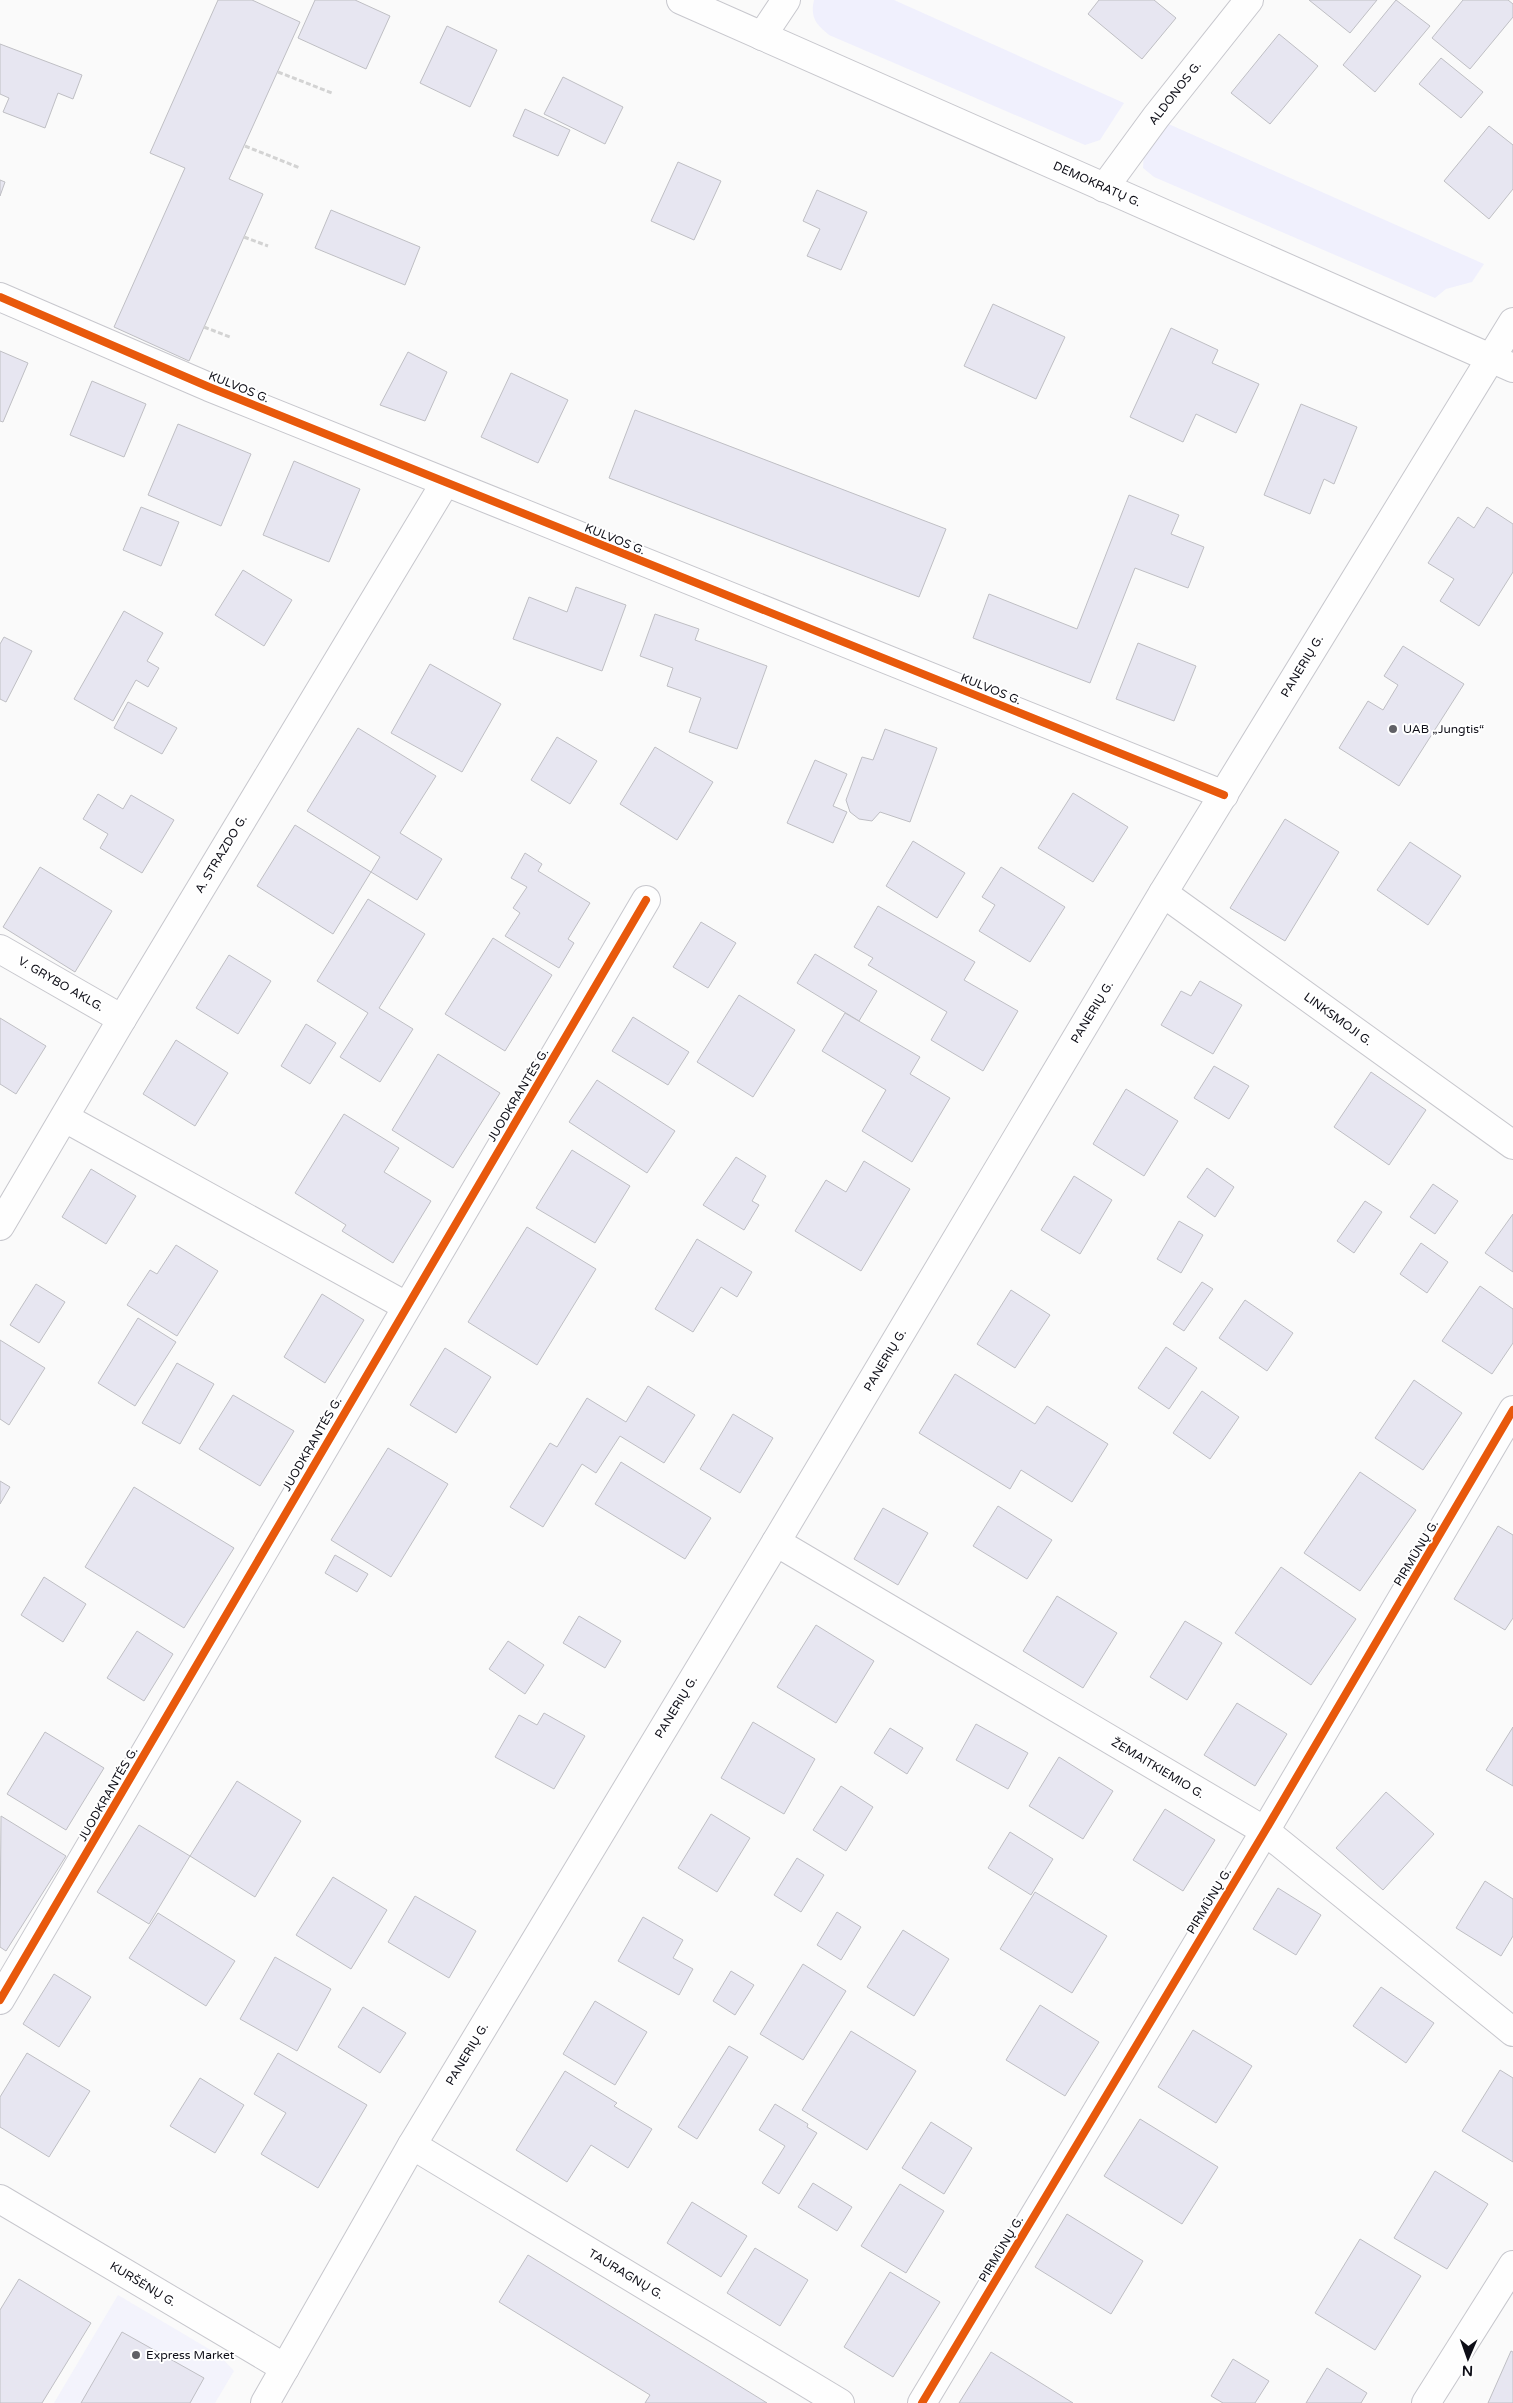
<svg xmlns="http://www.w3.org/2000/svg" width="1513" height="2403" font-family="'Varela Round',sans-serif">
<rect width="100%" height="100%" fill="#fafafa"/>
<!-- built -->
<path fill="#f3f3fc" d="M118,2295L219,2355L234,2371L215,2403H54Z"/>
<!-- green -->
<g fill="#f0f0fd">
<path d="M814,0H894L1124,103L1100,140L1085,145L829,35C816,24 810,18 814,0Z"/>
<path d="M1164,122L1484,264L1472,282L1446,289L1435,298L1154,177L1143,168L1144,152Z"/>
</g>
<!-- building -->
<g fill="#e7e6f1" stroke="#bfbfc4">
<path d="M218,0H252L300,22L229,179L263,194L189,361L114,327L185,168L150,153Z"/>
<path d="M315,0H355L390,16L366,69L298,38Z"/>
<path d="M1099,0H1154L1176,18L1142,59L1088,14Z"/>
<path d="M1309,0H1377L1350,33Z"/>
<path d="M1396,0L1430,26L1375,92L1343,65Z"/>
<path d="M1463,0H1508L1513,4V17L1470,69L1432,38Z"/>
<path d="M447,26L497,50L470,107L420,83Z"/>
<path d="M1279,34L1318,66L1270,124L1231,93Z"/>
<path d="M0,44L82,75L73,99L58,93L45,128L3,112L9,98L0,94Z"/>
<path d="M1441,58L1483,92L1461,118L1419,84Z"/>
<path d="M563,77L623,107L605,144L544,114Z"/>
<path d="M525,109L570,130L558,156L513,136Z"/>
<path d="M1489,126L1513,145V189L1489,219L1444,181Z"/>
<path d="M678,162L721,181L694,240L651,221Z"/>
<path d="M0,180L5,182L0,196Z"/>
<path d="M817,190L867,212L841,270L807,256L820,229L803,221Z"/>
<path d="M331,210L420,247L405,285L315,248Z"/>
<path d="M993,304L1065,337L1036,399L964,366Z"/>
<path d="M1171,328L1218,350L1212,363L1259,384L1236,433L1196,414L1183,442L1130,417Z"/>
<path d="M0,351L28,363L3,422L0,421Z"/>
<path d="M408,352L447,372L425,421L380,405Z"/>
<path d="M511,373L568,400L538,463L481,437Z"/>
<path d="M92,381L146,404L124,457L70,435Z"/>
<path d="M1301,404L1357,427L1334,484L1324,479L1310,514L1264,495Z"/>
<path d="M635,410L946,529L919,597L609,478Z"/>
<path d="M178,424L251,454L221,526L148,495Z"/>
<path d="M294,461L360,489L329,562L263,535Z"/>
<path d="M1129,495L1179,515L1171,534L1204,547L1188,588L1135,568L1090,683L973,638L989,594L1077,629Z"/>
<path d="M141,507L179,522L161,566L123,550Z"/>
<path d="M1487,507L1513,524V572L1479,626L1440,601L1454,579L1428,563L1458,517L1474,528Z"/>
<path d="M243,570L292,600L264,646L215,615Z"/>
<path d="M576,587L626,605L602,671L513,639L529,597L567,612Z"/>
<path d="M124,611L163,633L147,661L159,668L148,687L136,680L113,721L74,699Z"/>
<path d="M655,614L699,629L695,640L767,666L737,749L689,732L701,698L667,686L673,668L640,656Z"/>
<path d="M4,637L32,651L6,702L0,699V644Z"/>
<path d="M1138,643L1196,666L1174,721L1116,699Z"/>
<path d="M1403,646L1464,684L1399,786L1339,748L1368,701L1383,710L1398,685L1384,676Z"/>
<path d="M430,664L501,704L462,772L391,733Z"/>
<path d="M128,702L177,728L162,754L114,728Z"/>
<path d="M358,728L436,776L400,833L442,859L417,900L371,872L380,857L307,811Z"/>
<path d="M885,729L937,748L910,822L880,812L872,821L859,819L850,812L846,800L862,757L873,760Z"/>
<path d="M557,737L597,761L570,804L531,780Z"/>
<path d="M655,747L713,782L677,840L620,804Z"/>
<path d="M815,760L847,774L833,806L847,812L833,843L787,823Z"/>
<path d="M1073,793L1128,827L1093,882L1038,848Z"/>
<path d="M98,794L123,809L131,795L174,820L142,873L100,848L108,834L83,819Z"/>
<path d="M1285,819L1339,852L1285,941L1230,908Z"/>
<path d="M295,825L371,872L333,934L257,886Z"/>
<path d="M913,841L965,873L937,918L886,886Z"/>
<path d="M1410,842L1461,876L1428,925L1377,890Z"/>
<path d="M525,853L542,864L538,871L590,903L568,939L574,943L559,968L505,936L520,913L513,908L527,887L511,878Z"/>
<path d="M40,867L112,911L75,972L3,927Z"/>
<path d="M1001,867L1065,907L1030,962L979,931L995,905L982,897Z"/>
<path d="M368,899L425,934L379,1008L413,1029L380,1082L340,1057L368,1013L317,981Z"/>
<path d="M878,906L975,962L964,980L1018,1011L983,1071L931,1040L947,1012L868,965L873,958L854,947Z"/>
<path d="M701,922L736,943L708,988L673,967Z"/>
<path d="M493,938L552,975L505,1051L445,1014Z"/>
<path d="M815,954L877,991L859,1021L797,983Z"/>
<path d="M229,955L271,981L238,1034L196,1008Z"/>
<path d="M1200,981L1242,1005L1213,1054L1161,1025L1181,991L1191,996Z"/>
<path d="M739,995L795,1030L753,1097L697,1062Z"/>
<path d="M845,1013L920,1057L910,1074L950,1098L912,1162L862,1131L886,1090L822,1051Z"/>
<path d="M633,1017L689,1052L668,1085L612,1051Z"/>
<path d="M0,1018L46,1046L16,1094L0,1084Z"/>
<path d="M306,1024L336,1043L310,1084L281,1066Z"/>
<path d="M176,1040L228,1073L195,1126L143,1094Z"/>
<path d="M438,1054L500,1093L453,1168L392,1130Z"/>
<path d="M1214,1066L1249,1086L1229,1119L1194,1098Z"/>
<path d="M1371,1072L1426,1110L1389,1165L1334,1127Z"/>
<path d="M597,1080L675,1131L647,1173L569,1122Z"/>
<path d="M1126,1089L1178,1121L1144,1176L1093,1144Z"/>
<path d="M344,1114L399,1148L384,1172L431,1201L393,1263L342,1231L346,1225L295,1193Z"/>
<path d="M572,1150L630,1186L595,1243L536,1208Z"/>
<path d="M736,1157L766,1176L752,1201L759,1205L744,1230L703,1205Z"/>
<path d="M864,1161L910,1189L861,1271L795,1231L826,1180L846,1192Z"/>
<path d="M1207,1168L1234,1187L1215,1217L1187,1197Z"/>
<path d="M91,1169L136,1196L106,1244L62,1217Z"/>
<path d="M1074,1176L1112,1200L1080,1254L1041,1230Z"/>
<path d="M1433,1184L1458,1201L1435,1234L1410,1217Z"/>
<path d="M1365,1201L1382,1212L1354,1253L1337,1241Z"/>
<path d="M1513,1214V1272L1485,1253Z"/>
<path d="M1179,1221L1203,1235L1181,1273L1157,1259Z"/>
<path d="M527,1227L596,1269L537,1365L468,1322Z"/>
<path d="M697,1239L752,1272L737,1297L721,1287L693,1332L655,1309Z"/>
<path d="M1421,1243L1448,1262L1427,1293L1400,1274Z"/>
<path d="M176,1245L218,1271L177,1336L127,1305L150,1270L157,1274Z"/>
<path d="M1202,1282L1213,1289L1184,1331L1173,1324Z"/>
<path d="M36,1284L65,1302L39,1343L10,1325Z"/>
<path d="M1480,1286L1513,1309V1343L1492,1374L1442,1341Z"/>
<path d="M1011,1290L1050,1315L1015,1368L977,1344Z"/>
<path d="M322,1294L364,1320L325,1383L284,1357Z"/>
<path d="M1245,1300L1293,1333L1267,1371L1219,1338Z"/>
<path d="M138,1318L176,1342L135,1406L98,1383Z"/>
<path d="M0,1340L45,1368L9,1425L0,1419Z"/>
<path d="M1166,1347L1197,1368L1169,1409L1138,1388Z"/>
<path d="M445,1348L491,1377L456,1433L410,1405Z"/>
<path d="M177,1363L214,1384L180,1444L142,1423Z"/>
<path d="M955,1374L1035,1424L1047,1406L1108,1444L1072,1502L1021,1470L1010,1489L919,1433Z"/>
<path d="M1414,1380L1462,1413L1423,1470L1375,1438Z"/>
<path d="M648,1386L695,1415L664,1463L620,1436L596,1473L582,1464L543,1527L510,1507L550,1443L557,1447L587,1398L626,1422Z"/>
<path d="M1202,1391L1239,1417L1210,1459L1173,1433Z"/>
<path d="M233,1395L294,1431L260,1486L199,1449Z"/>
<path d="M733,1414L773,1438L740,1493L700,1469Z"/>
<path d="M388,1448L448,1484L391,1577L331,1540Z"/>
<path d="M621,1462L711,1518L685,1559L595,1504Z"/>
<path d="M1360,1472L1416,1510L1360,1591L1304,1553Z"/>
<path d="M0,1481L10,1487L0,1504Z"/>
<path d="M134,1487L234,1548L184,1628L85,1567Z"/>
<path d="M998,1506L1052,1540L1027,1579L973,1546Z"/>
<path d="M883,1508L928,1533L898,1585L854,1559Z"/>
<path d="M1498,1526L1513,1535V1618L1505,1630L1454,1599Z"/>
<path d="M335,1555L368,1574L357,1592L325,1573Z"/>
<path d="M1281,1567L1356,1619L1311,1685L1235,1633Z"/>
<path d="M44,1577L86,1604L63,1642L21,1615Z"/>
<path d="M1057,1596L1117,1633L1083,1688L1023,1651Z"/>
<path d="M579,1616L621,1641L605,1668L563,1643Z"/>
<path d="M1185,1621L1222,1643L1187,1700L1150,1677Z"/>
<path d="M816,1625L874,1661L836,1723L777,1687Z"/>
<path d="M137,1631L173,1654L144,1701L107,1678Z"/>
<path d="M508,1641L544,1665L525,1694L489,1669Z"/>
<path d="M1237,1703L1287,1734L1255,1786L1204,1755Z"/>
<path d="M544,1713L585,1736L554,1789L495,1757L519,1715L537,1725Z"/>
<path d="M753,1722L815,1759L784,1814L721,1778Z"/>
<path d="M976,1724L1028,1753L1008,1789L956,1760Z"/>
<path d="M1513,1727V1786L1486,1770Z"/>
<path d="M890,1728L923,1748L907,1774L874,1753Z"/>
<path d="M45,1732L104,1768L66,1830L7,1794Z"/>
<path d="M1059,1757L1113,1791L1083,1839L1029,1806Z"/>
<path d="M237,1781L301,1821L255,1897L190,1856Z"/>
<path d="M841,1786L873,1807L846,1851L813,1830Z"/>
<path d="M1386,1792L1434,1834L1383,1890L1336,1848Z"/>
<path d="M1165,1809L1215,1840L1183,1891L1133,1860Z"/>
<path d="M711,1814L750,1838L717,1892L678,1868Z"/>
<path d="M1,1816L66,1856L6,1951L0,1947Z"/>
<path d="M139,1825L190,1856L149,1924L97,1892Z"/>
<path d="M1010,1832L1053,1859L1031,1895L988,1868Z"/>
<path d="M797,1858L824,1875L801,1912L774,1895Z"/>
<path d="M333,1877L387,1910L351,1969L296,1935Z"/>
<path d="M1485,1881L1513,1899V1936L1501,1956L1456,1928Z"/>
<path d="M1278,1888L1321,1915L1296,1955L1253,1929Z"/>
<path d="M1035,1892L1107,1936L1072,1993L1000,1949Z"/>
<path d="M415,1896L476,1931L449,1978L388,1942Z"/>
<path d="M837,1912L861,1927L841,1960L817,1945Z"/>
<path d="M158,1913L235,1961L206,2006L129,1958Z"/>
<path d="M643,1917L683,1940L673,1958L693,1969L679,1995L618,1961Z"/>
<path d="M903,1930L949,1959L914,2016L867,1987Z"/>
<path d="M275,1957L331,1989L297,2051L240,2019Z"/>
<path d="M803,1964L846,1991L803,2060L760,2034Z"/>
<path d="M731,1971L754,1985L735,2015L713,2001Z"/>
<path d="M54,1974L91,1997L59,2047L23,2024Z"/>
<path d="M1381,1987L1434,2023L1406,2063L1353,2026Z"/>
<path d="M595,2001L647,2032L615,2085L563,2054Z"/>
<path d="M1040,2005L1099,2042L1065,2096L1006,2060Z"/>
<path d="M363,2007L406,2033L380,2073L338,2047Z"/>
<path d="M1193,2030L1252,2066L1216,2123L1158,2087Z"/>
<path d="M851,2031L916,2071L867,2150L802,2110Z"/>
<path d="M729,2046L748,2057L697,2139L678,2127Z"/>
<path d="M27,2053L90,2091L49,2157L0,2127V2097Z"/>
<path d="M278,2053L367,2105L318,2188L261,2154L286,2113L254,2094Z"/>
<path d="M1500,2070L1513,2078V2162L1462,2131Z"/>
<path d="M565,2071L617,2103L614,2106L652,2129L628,2168L591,2145L567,2182L516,2150Z"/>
<path d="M200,2078L244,2105L215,2153L170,2126Z"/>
<path d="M775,2104L808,2124L807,2127L817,2133L779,2194L762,2183L785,2146L759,2130Z"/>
<path d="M1140,2119L1218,2167L1182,2224L1104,2176Z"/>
<path d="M931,2122L972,2148L944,2194L902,2168Z"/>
<path d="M1435,2171L1488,2204L1447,2269L1394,2238Z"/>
<path d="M813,2183L852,2207L837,2231L798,2207Z"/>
<path d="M900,2184L944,2211L906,2273L861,2246Z"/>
<path d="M692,2202L747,2236L721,2277L667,2243Z"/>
<path d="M1067,2214L1143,2261L1111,2314L1035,2267Z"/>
<path d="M1360,2239L1421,2276L1375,2350L1315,2313Z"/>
<path d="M755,2248L808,2280L780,2326L727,2293Z"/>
<path d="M528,2255L767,2403H645L650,2395L499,2302Z"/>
<path d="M890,2272L940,2302L893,2377L844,2347Z"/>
<path d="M19,2279L91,2323L42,2403H0V2310Z"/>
<path d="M122,2332L204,2378L190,2403H81Z"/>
<path d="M1511,2351L1513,2352V2403H1488Z"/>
<path d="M991,2352L1073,2403H959Z"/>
<path d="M1233,2359L1269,2381L1255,2403H1223L1211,2396Z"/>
<path d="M1327,2368L1367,2393L1361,2403H1306Z"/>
</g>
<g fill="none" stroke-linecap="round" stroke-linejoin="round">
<defs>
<g id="street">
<path d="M681,0L1513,368"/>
<path d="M762,36L786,0"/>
<path d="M1104,188L1156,117L1249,0"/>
<path d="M0,297L209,387L1224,795"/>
<path d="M1163,893L1513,1145"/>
<path d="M0,949L122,1019"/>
<path d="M65,1118L406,1306"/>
<path d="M0,1226L122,1019L445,483"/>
<path d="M776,1542L1265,1831L1513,2032"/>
<path d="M0,2000L646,900"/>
<path d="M412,2145L840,2403"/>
<path d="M0,2199L285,2368"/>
<path d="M922,2403L1265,1831L1513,1410"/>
<path d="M1426,2403L1513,2265"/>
</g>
<path id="secondary" d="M265,2403L412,2145L776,1542L1163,893L1513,322"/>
</defs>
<!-- street casing -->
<use href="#street" stroke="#c7c7cd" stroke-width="30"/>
<!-- secondary casing -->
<use href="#secondary" stroke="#c7c7cd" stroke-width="30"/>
<!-- path -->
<g stroke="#d3d3d3" stroke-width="3" stroke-dasharray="5 2.5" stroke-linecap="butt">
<path d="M278,72L332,93"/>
<path d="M245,146L300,168"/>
<path d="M244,237L268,246"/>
<path d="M204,327L230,337"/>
</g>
<!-- street -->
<use href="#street" stroke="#fefefe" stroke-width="28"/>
<!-- secondary -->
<use href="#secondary" stroke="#fefefe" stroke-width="28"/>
<defs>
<g id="cycleway">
<path d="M0,297L209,387L1224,795"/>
<path d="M0,2000L646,900"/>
<path d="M922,2403L1265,1831L1513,1410"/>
</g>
</defs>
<!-- cycleway casing -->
<use href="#cycleway" stroke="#fff" stroke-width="11"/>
<!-- cycleway -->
<use href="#cycleway" stroke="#e8590c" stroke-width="8"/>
</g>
<!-- markers -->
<g fill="#616166" stroke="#fff" stroke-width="2">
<circle cx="1393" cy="729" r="5"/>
<circle cx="136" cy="2355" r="5"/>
</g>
<g text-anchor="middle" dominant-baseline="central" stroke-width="4" stroke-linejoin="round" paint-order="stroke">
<!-- street labels -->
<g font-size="12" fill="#0e0e17" stroke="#fff">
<text transform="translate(1175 93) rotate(-52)">ALDONOS G.</text>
<text transform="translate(1097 184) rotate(24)">DEMOKRATŲ G.</text>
<text transform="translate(239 387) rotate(22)">KULVOS G.</text>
<text transform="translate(615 539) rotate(22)">KULVOS G.</text>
<text transform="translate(1302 666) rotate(-59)">PANERIŲ G.</text>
<text transform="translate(991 689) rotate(22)">KULVOS G.</text>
<text transform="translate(221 854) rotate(-59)">A. STRAZDO G.</text>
<text transform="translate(61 984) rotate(30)">V. GRYBO AKLG.</text>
<text transform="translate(1092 1012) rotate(-59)">PANERIŲ G.</text>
<text transform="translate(1338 1019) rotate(36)">LINKSMOJI G.</text>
<text transform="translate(518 1095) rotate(-59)">JUODKRANTĖS G.</text>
<text transform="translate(885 1360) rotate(-59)">PANERIŲ G.</text>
<text transform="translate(312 1444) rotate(-60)">JUODKRANTĖS G.</text>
<text transform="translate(1416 1553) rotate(-59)">PIRMŪNŲ G.</text>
<text transform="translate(676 1707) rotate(-59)">PANERIŲ G.</text>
<text transform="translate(1158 1768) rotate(31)">ŽEMAITKIEMIO G.</text>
<text transform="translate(108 1794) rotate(-60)">JUODKRANTĖS G.</text>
<text transform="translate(1209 1901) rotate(-59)">PIRMŪNŲ G.</text>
<text transform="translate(467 2054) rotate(-59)">PANERIŲ G.</text>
<text transform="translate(1001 2249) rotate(-59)">PIRMŪNŲ G.</text>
<text transform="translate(626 2274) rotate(31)">TAURAGNŲ G.</text>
<text transform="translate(143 2284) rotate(31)">KURŠĖNŲ G.</text>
</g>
<!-- poi labels -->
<g font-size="12" fill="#0e0e17" stroke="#fff" text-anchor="start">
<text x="1403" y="729">UAB „Jungtis“</text>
<text x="146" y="2355">Express Market</text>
</g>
</g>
<!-- north arrow -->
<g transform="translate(1468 2358) rotate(182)" stroke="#ffffff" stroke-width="4" paint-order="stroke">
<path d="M0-4L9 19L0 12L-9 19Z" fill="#0e0e17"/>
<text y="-8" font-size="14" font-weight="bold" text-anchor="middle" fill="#0e0e17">N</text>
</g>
</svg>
